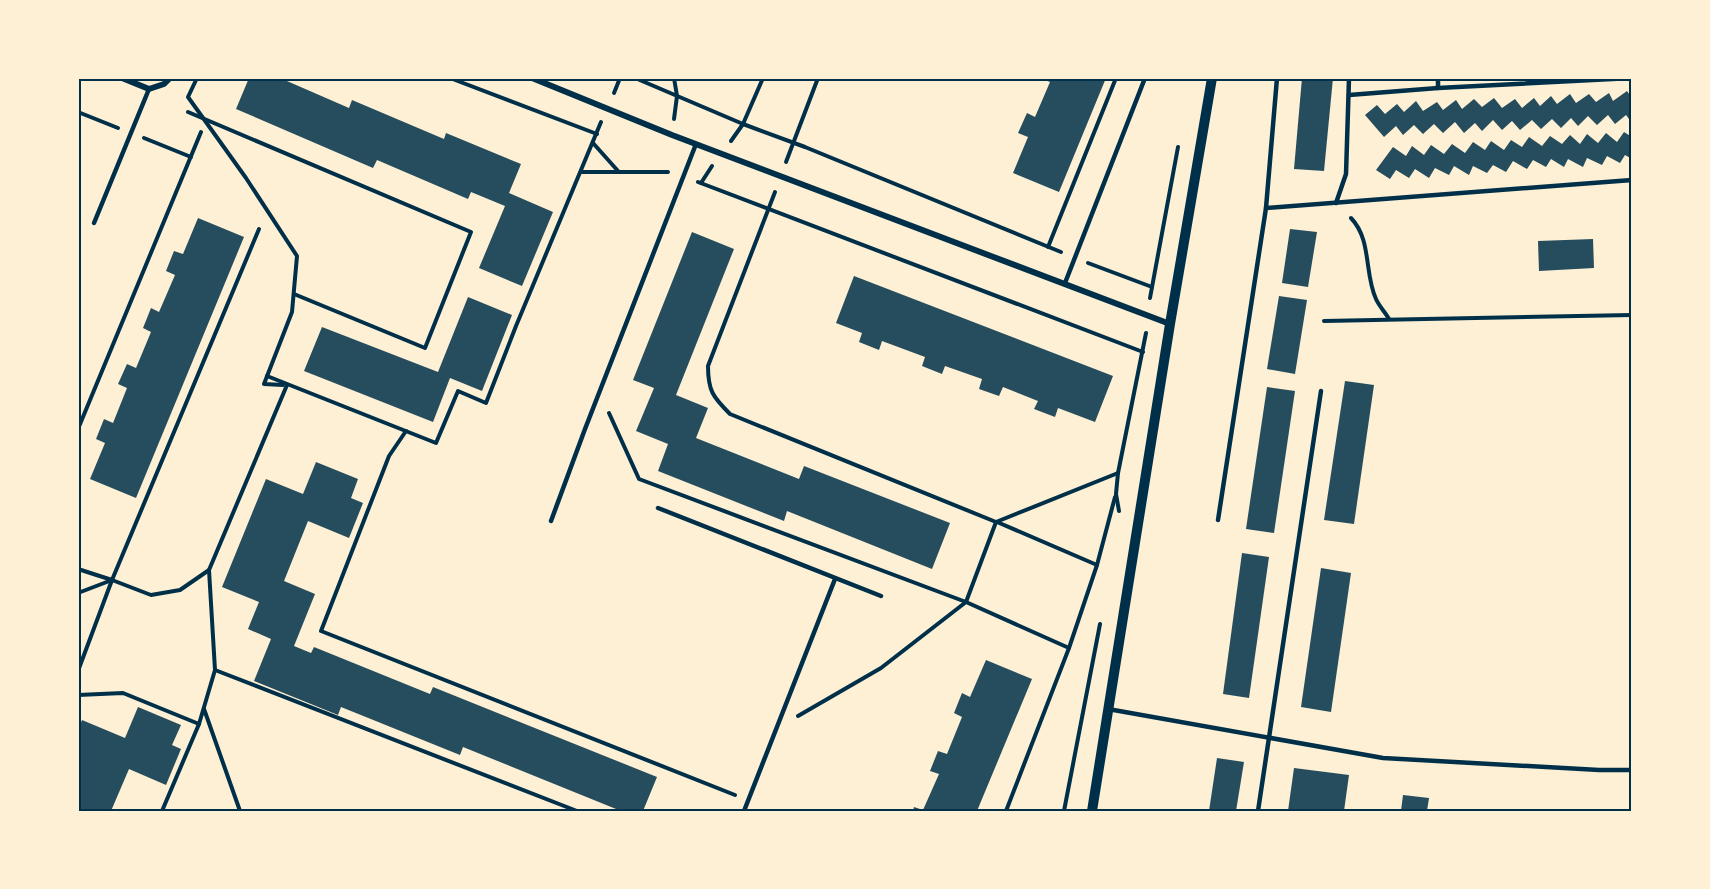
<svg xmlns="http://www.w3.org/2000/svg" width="1710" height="889" font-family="'Source Serif 4',serif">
<rect width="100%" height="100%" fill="#fdf0d5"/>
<!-- building -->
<g fill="#264d5e">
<path d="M249,78H280L349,108L352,100L444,139L446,133L521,164L509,193L553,212L522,286L479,268L505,206L471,192L468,199L377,160L373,168L236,109Z"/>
<path d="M1040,78H1106L1059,192L1013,173L1028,137L1018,133L1027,113L1035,117L1050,82Z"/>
<path d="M1302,78H1333L1324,171L1294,169Z"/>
<path d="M1627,91L1632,98V123L1626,115L1615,124L1608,115L1597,125L1588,116L1578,126L1571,118L1561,128L1552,119L1541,129L1532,120L1520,130L1512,121L1502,130L1493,120L1482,131L1475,123L1464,133L1455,122L1443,133L1434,124L1423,134L1414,125L1403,135L1396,126L1384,137L1365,115L1377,105L1385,114L1397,104L1404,112L1416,101L1423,111L1437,102L1443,110L1456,100L1462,109L1474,99L1482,107L1494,98L1502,108L1515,99L1522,108L1534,98L1540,106L1551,96L1557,104L1570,94L1576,103L1589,94L1596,102L1609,93L1613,101Z"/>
<path d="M1624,132L1632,137V159L1625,155L1620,163L1607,156L1602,165L1587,158L1583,167L1568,159L1564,167L1551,159L1546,167L1533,160L1527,169L1513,161L1506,172L1493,165L1487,173L1473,166L1469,175L1454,166L1449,175L1435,168L1429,178L1415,169L1409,178L1396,170L1390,179L1376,170L1393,147L1406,156L1412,146L1424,155L1431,145L1444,154L1452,144L1465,153L1473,142L1485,150L1491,141L1504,150L1511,140L1522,147L1529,137L1542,146L1550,136L1562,144L1570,135L1580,144L1587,134L1598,143L1606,133L1617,142Z"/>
<path d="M198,218L244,237L136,498L90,479L105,443L96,439L104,419L113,423L127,388L118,384L127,364L136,368L151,332L143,328L151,308L159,312L175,275L166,271L174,251L183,254Z"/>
<path d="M1290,229L1317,232L1308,287L1282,283Z"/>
<path d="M692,232L734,249L676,395L708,408L696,438L799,479L804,466L950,523L932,569L787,511L784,521L658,471L668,444L636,431L654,388L633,380Z"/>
<path d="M1593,239L1594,268L1539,271L1538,241Z"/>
<path d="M854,276L1113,376L1095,422L1058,408L1055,417L1034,409L1038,401L1003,387L999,396L979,389L982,379L945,366L942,374L922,366L925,357L882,341L879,350L859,342L862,333L836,323Z"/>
<path d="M1279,296L1307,300L1295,374L1267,369Z"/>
<path d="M468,297L512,315L482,391L450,378L433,422L304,371L322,327L438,372Z"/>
<path d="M1345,381L1374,385L1354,524L1324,520Z"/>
<path d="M1267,387L1295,391L1274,533L1246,529Z"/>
<path d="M316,462L358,479L351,498L363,503L349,538L308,521L284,581L315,594L294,646L311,653L314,647L430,694L433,687L657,777L643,811H621L463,747L460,755L341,707L338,715L254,681L271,639L248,629L259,602L222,587L266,479L303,494Z"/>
<path d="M1242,553L1269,557L1249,698L1223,694Z"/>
<path d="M1321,568L1351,573L1331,712L1301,707Z"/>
<path d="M986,660L1032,679L977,811H913L914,807L923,810L939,774L930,771L938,751L947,754L962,717L954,713L962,693L970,697Z"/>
<path d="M138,707L181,725L172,745L181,749L166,785L129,769L111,811H78V764L80,758L78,757V729L82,720L125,738Z"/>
<path d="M1217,758L1244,762L1236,811H1209Z"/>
<path d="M1294,768L1349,775L1344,811H1288Z"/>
<path d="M1403,795L1429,798L1427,811H1401Z"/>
</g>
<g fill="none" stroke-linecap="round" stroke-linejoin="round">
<!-- path -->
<g stroke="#003049" stroke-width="4">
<path d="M197,78L188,97L246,178L297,256L292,312L264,384L283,385"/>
<path d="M450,78L597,134"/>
<path d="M635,78L743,124L805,147L1061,252"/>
<path d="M674,78L677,96L674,119"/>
<path d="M614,93L620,78"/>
<path d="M78,112L118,128"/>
<path d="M188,112L471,232L425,348L294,294"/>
<path d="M144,138L191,157"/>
<path d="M731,141L743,124L763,78"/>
<path d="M593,143L618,171"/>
<path d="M786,162L818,78"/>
<path d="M582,172H668"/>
<path d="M698,182L1143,352"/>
<path d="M701,183L712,166"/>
<path d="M1351,218C1372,240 1364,273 1376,299C1379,306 1385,312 1389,319"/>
<path d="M1048,247L1116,78"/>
<path d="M1088,263L1152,287"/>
<path d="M1150,298L1178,147"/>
<path d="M1324,321L1632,315"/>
<path d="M267,376L436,443L458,391L486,403L516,326L601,122"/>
<path d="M609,413L639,479L966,602L996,522L730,414C713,397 708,391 708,366L775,192"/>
<path d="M78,429L201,132"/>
<path d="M406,431L389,456L321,631L735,795"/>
<path d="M1119,511L1116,494L1118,473L1146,333"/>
<path d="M996,522L1118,473"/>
<path d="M997,522L1097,565"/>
<path d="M78,569L112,580L151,595L180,590L209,570L287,385"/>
<path d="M78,593L112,580"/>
<path d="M215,670L577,811"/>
<path d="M78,671L112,580L259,229"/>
<path d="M78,695L123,693L199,724L215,670L209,570"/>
<path d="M204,709L240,811"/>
<path d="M798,716L881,668L966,602L1069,648"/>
<path d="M162,811L199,724"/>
<path d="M1006,811L1069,648L1097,565L1115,497"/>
<path d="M1064,811L1100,624"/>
</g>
<!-- service -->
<g stroke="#003049" stroke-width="4.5">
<path d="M1438,78V88"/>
<path d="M1349,95L1438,88L1632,78"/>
<path d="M1336,203L1346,174L1349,78"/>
<path d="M1266,208L1277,78"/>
<path d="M94,223L149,89"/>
<path d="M1065,283L1145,78"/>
<path d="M658,508L881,596"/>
<path d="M1218,520L1266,208L1632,180"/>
<path d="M551,521L585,429L696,144"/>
<path d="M1108,709L1383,758L1599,770H1632"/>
<path d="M744,811L835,579"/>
<path d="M1258,811L1321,391"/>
</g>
<!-- minor -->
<g stroke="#003049" stroke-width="6">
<path d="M122,78L149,89L164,84L170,78"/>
<path d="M532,78L672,135L1170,324"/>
</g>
<!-- tertiary -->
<path stroke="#003049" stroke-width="10" d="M1092,811L1170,324L1212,78"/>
</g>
<!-- border -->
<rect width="1710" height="889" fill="none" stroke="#fdf0d5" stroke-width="159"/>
<rect x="80" y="80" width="1550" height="730" fill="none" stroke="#003049" stroke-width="2"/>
</svg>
